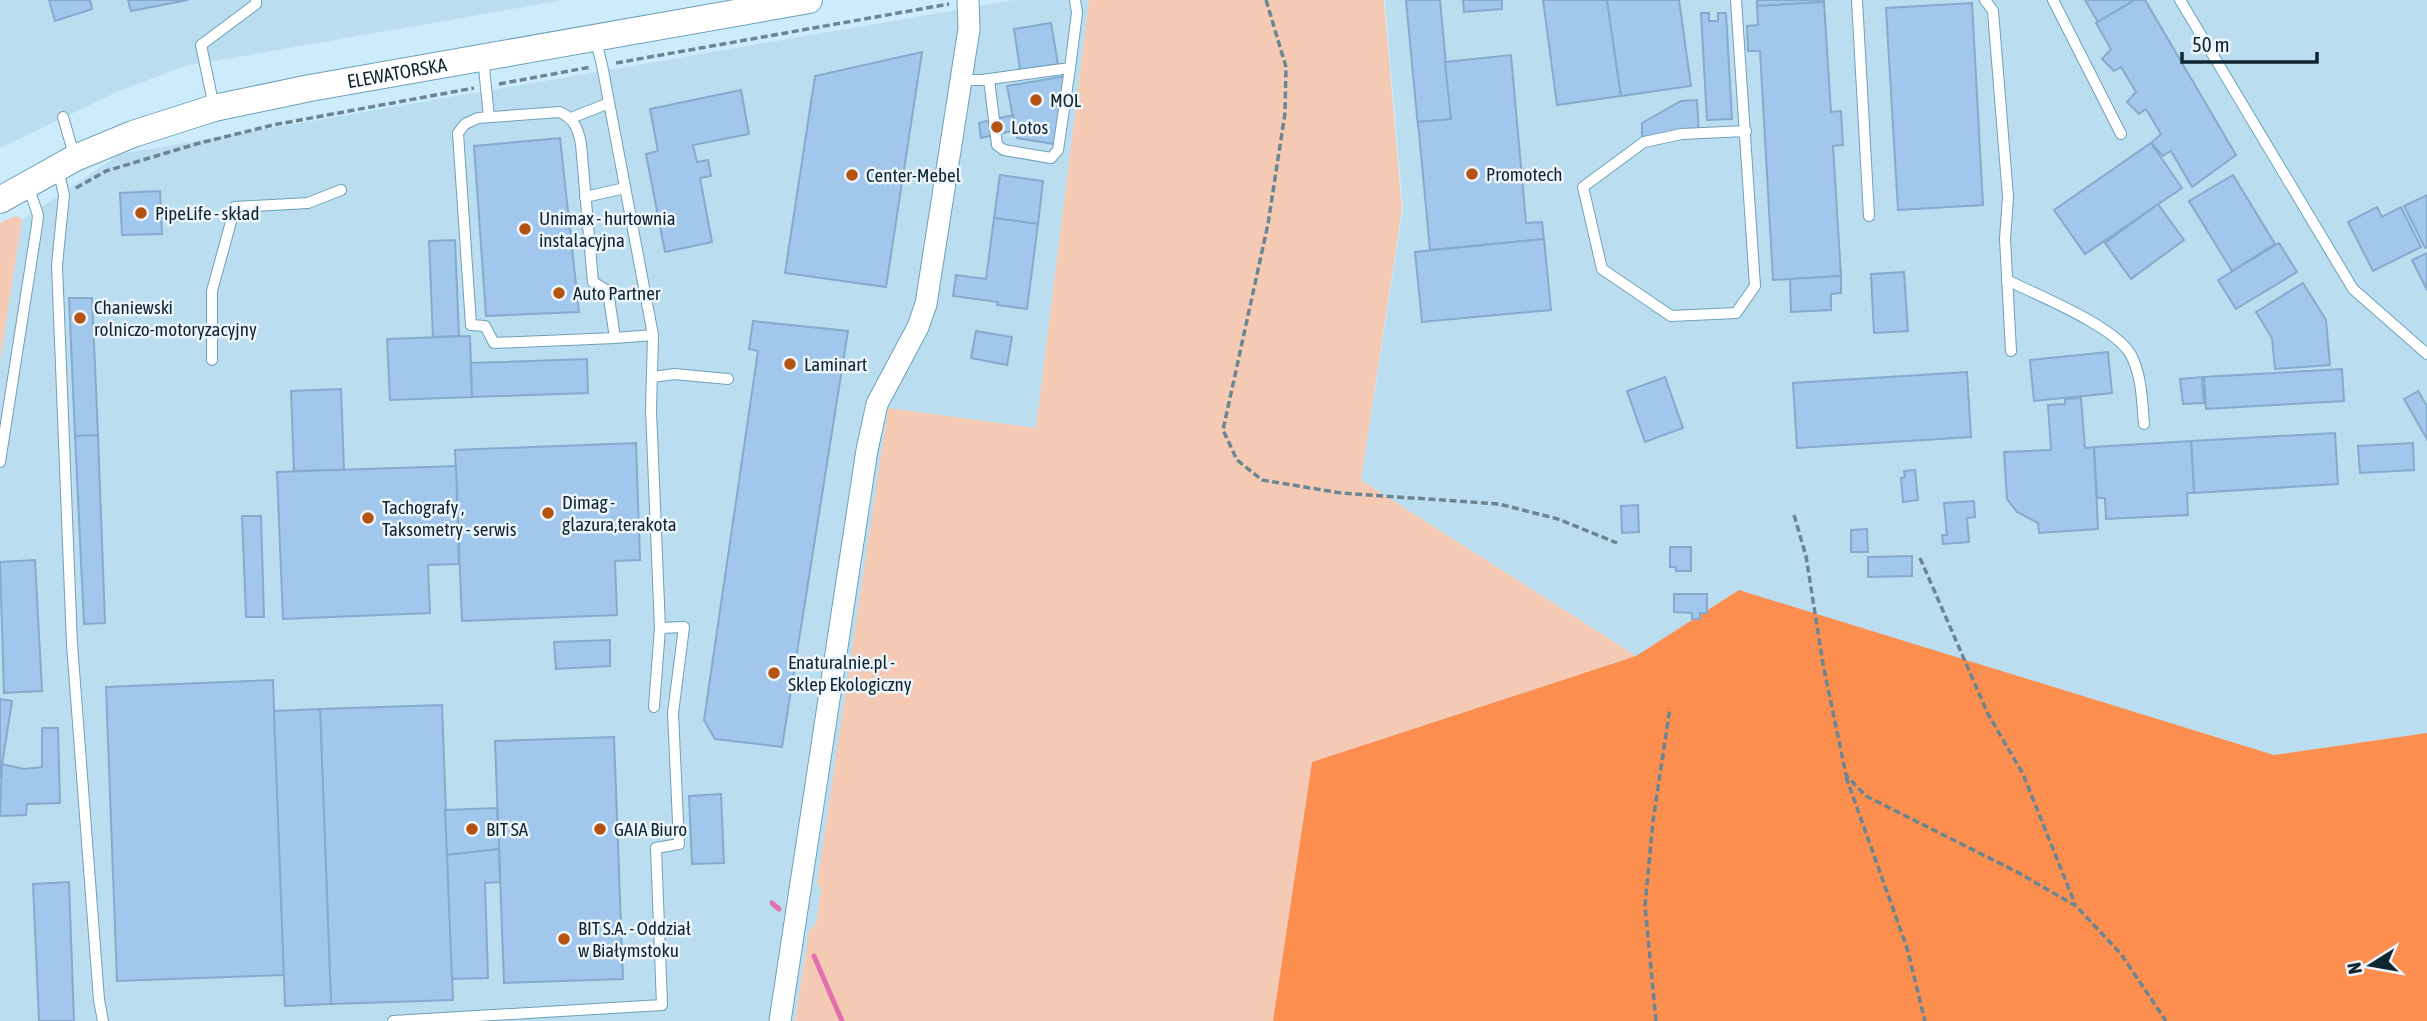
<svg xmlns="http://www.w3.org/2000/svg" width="2427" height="1021" font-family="'Asap Condensed',sans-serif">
<rect width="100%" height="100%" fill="#ccecfb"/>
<!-- built -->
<g fill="#badef0">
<path d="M0,0H564L185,66L119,91L0,148Z"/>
<path d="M1014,0H1089L1036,428L888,409L816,924L809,931L795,1021H0V361L22,220L120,154Z"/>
<path d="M1385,0H2427V733L2274,755L1739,591L1636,656L1361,480L1403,209Z"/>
</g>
<!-- green -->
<g fill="#f5cab5">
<path d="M1089,0H1384L1402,209L1361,480L1636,656L1312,762L1273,1021H795L809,931L816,924L821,889L817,884L888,408L1036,428Z"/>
<path d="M17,216L22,220L0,361V223L7,219Z"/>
</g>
<!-- forest -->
<path fill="#fc8e50" d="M1739,590L2274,755L2427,733V1021H1273L1312,762L1636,656Z"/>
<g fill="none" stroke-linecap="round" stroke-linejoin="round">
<!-- stream -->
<g stroke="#e071ad" stroke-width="5">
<path d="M772,903L779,909"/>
<path d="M814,956L842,1021"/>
</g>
</g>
<!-- building -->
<g fill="#a1c7ec" stroke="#85aace" stroke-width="2">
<path d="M49,0H90L92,9L55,21Z"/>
<path d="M128,0H188L131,11Z"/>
<path d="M1406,0H1440L1451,119L1418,122V127Z"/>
<path d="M1463,0H1502V9L1464,12Z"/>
<path d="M1543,0H1607L1621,96L1557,105Z"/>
<path d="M1607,0H1679L1691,86L1621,96Z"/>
<path d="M1757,0H1824V2L1757,6Z"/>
<path d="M2085,0H2135L2098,22Z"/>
<path d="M2135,0H2145L2236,155L2192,187L2171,151L2163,156L2151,143L2161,134L2146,109L2139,114L2127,102L2136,92L2121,67L2114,71L2102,59L2111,49L2096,23Z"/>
<path d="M1824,2L1831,112L1841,111L1843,145L1833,146L1841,276L1773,280L1760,51H1748L1747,26L1758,25L1757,6Z"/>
<path d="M1972,3L1983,205L1898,210L1886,8Z"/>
<path d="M1701,13H1709V21H1718V13H1726L1732,119L1707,120Z"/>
<path d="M1051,23L1058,64L1020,70L1014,29Z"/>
<path d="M922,52L886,287L785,273L815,76Z"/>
<path d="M1511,55L1526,223L1542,222L1544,239L1430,250L1418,122L1451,119L1445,62Z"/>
<path d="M1066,76L1054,144L1017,138L1007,86Z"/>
<path d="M741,90L749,134L693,145L697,162L708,160L711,176L700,178L712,242L665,252L646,154L658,151L650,109Z"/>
<path d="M1697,100L1699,134L1642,137V123L1681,101Z"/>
<path d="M1013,115L1016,130L981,138L979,123Z"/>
<path d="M560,138L579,312L486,316L474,146Z"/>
<path d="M2151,143L2182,188L2085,254L2054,210Z"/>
<path d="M1000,175L1043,181L1038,224L994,218Z"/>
<path d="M2233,175L2275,244L2232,271L2189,201Z"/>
<path d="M160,191L162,234L122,235L120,193Z"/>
<path d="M2427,195V247L2425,248L2404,206Z"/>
<path d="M2158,204L2184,240L2131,279L2105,243Z"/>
<path d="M2377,207L2382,217L2401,207L2421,247L2373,271L2348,222Z"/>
<path d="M994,218L1038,224L1027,309L997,305L998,302L953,296L956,275L986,279Z"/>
<path d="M1544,239L1551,310L1422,322L1415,252Z"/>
<path d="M455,240L459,336L433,337L429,241Z"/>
<path d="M2279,243L2297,272L2236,309L2218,280Z"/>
<path d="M2427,253V290L2412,260Z"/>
<path d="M1904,272L1908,331L1874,333L1871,274Z"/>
<path d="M1841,276V293L1831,294V310L1791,312L1790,279Z"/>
<path d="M2303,283L2326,320L2330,365L2275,369L2272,338L2256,312Z"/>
<path d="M69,298H92L98,435L75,436Z"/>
<path d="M753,321L848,331L782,747L715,739L704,720L758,351L749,349Z"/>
<path d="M976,331L1012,337L1007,365L971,358Z"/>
<path d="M470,336L472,397L390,400L387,339Z"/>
<path d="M2108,352L2112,393L2034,401L2030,360Z"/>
<path d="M587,359L588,393L472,397L471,363Z"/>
<path d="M2342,369L2344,401L2206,409L2204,377Z"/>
<path d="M1967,372L1971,437L1797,448L1793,383Z"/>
<path d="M1665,377L1683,428L1645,442L1627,391Z"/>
<path d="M2202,377L2204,403L2183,404L2180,379Z"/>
<path d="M341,389L344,470L294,471L291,391Z"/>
<path d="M2418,391L2427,406V439L2404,399Z"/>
<path d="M2081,398L2085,448L2094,447L2098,529L2039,533L2038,523L2017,512L2007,499L2004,452L2051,450L2048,405L2065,404V399Z"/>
<path d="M2335,433L2338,484L2194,493L2191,441Z"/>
<path d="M98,435L105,623L84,624L75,436Z"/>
<path d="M2191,441L2194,493H2187L2188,515L2106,519L2105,498H2097L2094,447Z"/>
<path d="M636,443L640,560L615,561L617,615L462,621L455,450Z"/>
<path d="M2413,443L2414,470L2360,473L2358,446Z"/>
<path d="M456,466L459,564L428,565L430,613L283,619L277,472Z"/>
<path d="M1915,470L1918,500L1903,502L1901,478L1905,477L1904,471Z"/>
<path d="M1974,501L1975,517L1967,518L1969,542L1943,544L1942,535H1947L1944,503Z"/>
<path d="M1638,505L1639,532L1622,533L1621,506Z"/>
<path d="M242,516H261L264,617H246Z"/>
<path d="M1867,529L1868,552H1851V530Z"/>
<path d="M1670,547H1691V571H1676V567H1670Z"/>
<path d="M1912,556V576L1868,577V557Z"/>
<path d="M35,560L42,691L4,693L0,562Z"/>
<path d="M1674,594H1707V613H1700V619H1692V613L1674,612Z"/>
<path d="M610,640V666L556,669L554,642Z"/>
<path d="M273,680L284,975L117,981L106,687Z"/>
<path d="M0,699L12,701L0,778Z"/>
<path d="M442,705L453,1000L331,1004L320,709Z"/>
<path d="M320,709L331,1004L285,1006L274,711Z"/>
<path d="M42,728H58L60,803L27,804L26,815L0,816L2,764L24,769L42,767Z"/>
<path d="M614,737L623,979L504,983L495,741Z"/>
<path d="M721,794L724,863L692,864L689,796Z"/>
<path d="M497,808L499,849L447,855L445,810Z"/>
<path d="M499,849L500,882L485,883L488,978L452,979L447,855Z"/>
<path d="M69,882L74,1021H39L33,884Z"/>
</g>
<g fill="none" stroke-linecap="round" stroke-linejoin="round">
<defs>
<g id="service">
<path d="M1736,0L1755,286L1736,313L1671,316L1602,269L1583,187L1644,142L1682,134L1746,131"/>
<path d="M1857,0L1869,216"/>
<path d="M1985,0L1993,11L2008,197L2005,239L2011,351"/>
<path d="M2053,0L2121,134"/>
<path d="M2180,0L2353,289L2427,354"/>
<path d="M595,38L602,65L653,335L651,410L660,628L654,707"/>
<path d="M483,58L489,117"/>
<path d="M989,79L997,145L1004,150L1051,158L1058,150L1070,68"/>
<path d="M961,80H982L1070,68L1077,13L1075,0"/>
<path d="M214,107L201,45L256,4V0"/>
<path d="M63,117L75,158"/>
<path d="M571,118L609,103"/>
<path d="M58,169L64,195L57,265L72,644L99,1000L103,1021"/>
<path d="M585,197L625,188"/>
<path d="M2007,280C2039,296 2115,326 2131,355C2142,376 2142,402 2144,424"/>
<path d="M615,338L494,343L485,326L471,325L458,133L465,124L478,118L560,112C574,119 578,128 581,144L593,282L608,291L615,338L653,335"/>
<path d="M212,360V291L235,207L308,203L341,190"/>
<path d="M653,377L674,374L728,379"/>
<path d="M0,462L37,225L38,215L28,186"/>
<path d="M393,1021L662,1005L656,848L679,844L673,713L684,627L660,628"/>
</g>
<path id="minor" d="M780,1021L867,450L877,404L918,327L926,304L969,29L968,0"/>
<g id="tertiary">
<path id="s1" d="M0,200L75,158L133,134L214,108L310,88L809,0"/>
</g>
</defs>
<!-- service casing -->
<use href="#service" stroke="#6ca1b9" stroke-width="12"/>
<!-- minor casing -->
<use href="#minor" stroke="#6ca1b9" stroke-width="23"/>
<!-- tertiary casing -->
<use href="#tertiary" stroke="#6ca1b9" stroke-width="28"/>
<!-- path -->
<g stroke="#6b8692" stroke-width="3.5" stroke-dasharray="7 3.5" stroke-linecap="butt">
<path d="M1266,0L1286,67L1285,113L1268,224L1223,430L1237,460L1262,480L1341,493L1499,504L1558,519L1617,543"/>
<path d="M616,63L949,4"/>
<path d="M499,84L591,67"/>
<path d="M76,188L106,171L196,144L273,125L474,88"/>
<path d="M1794,515L1806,556L1823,664L1846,775L1866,796L2019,873L2076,906L2121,954L2166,1021"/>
<path d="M1920,558L1988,714L2023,774L2075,904"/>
<path d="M1846,777L1907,948L1925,1021"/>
<path d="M1656,1021L1645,906L1653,821L1670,708"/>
</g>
<!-- service -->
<use href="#service" stroke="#fff" stroke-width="10"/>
<!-- minor -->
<use href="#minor" stroke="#fff" stroke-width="21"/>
<!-- tertiary -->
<use href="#tertiary" stroke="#fff" stroke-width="26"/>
</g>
<!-- markers -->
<g fill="#b55412" stroke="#ebf5fb" stroke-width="2.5">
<circle cx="1036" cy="100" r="7"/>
<circle cx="997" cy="127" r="7"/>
<circle cx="1472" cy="174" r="7"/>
<circle cx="852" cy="175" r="7"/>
<circle cx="141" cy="213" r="7"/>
<circle cx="525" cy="229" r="7"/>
<circle cx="559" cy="293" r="7"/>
<circle cx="80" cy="318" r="7"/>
<circle cx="790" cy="364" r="7"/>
<circle cx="548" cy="513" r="7"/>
<circle cx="368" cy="518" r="7"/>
<circle cx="774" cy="673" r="7"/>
<circle cx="472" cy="829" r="7"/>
<circle cx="600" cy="829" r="7"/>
<circle cx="564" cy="939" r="7"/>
</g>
<g text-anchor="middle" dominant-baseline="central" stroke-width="5" stroke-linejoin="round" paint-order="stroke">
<!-- street labels -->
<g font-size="19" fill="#0f252f" stroke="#ebf5fb">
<text stroke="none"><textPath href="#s1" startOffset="420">ELEWATORSKA</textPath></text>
</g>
<!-- poi labels -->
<g font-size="19" fill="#0f252f" stroke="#ebf5fb" text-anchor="start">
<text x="1050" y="100">MOL</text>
<text x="1011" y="127">Lotos</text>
<text x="1486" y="174">Promotech</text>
<text x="866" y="175">Center-Mebel</text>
<text x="155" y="213">PipeLife - skład</text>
<text x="539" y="218">Unimax - hurtownia<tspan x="539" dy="22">instalacyjna</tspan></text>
<text x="573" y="293">Auto Partner</text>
<text x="94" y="307">Chaniewski<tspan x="94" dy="22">rolniczo-motoryzacyjny</tspan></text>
<text x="804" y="364">Laminart</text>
<text x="562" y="502">Dimag -<tspan x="562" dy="22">glazura,terakota</tspan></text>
<text x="382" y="507">Tachografy ,<tspan x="382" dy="22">Taksometry - serwis</tspan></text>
<text x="788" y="662">Enaturalnie.pl -<tspan x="788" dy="22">Sklep Ekologiczny</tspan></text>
<text x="486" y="829">BIT SA</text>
<text x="614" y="829">GAIA Biuro</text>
<text x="578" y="928">BIT S.A. - Oddział<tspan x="578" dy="22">w Białymstoku</tspan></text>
</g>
</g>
<!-- north arrow -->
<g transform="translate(2371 965) rotate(259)" stroke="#ebf5fb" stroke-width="5" paint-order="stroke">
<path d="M0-5L12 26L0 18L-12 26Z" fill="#0f252f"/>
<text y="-10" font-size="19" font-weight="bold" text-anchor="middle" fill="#0f252f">N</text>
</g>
<!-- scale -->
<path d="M2182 52v10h135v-10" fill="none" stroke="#0f252f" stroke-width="3.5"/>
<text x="2192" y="52" font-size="21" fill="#0f252f" stroke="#ebf5fb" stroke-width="5" paint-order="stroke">50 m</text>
</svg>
